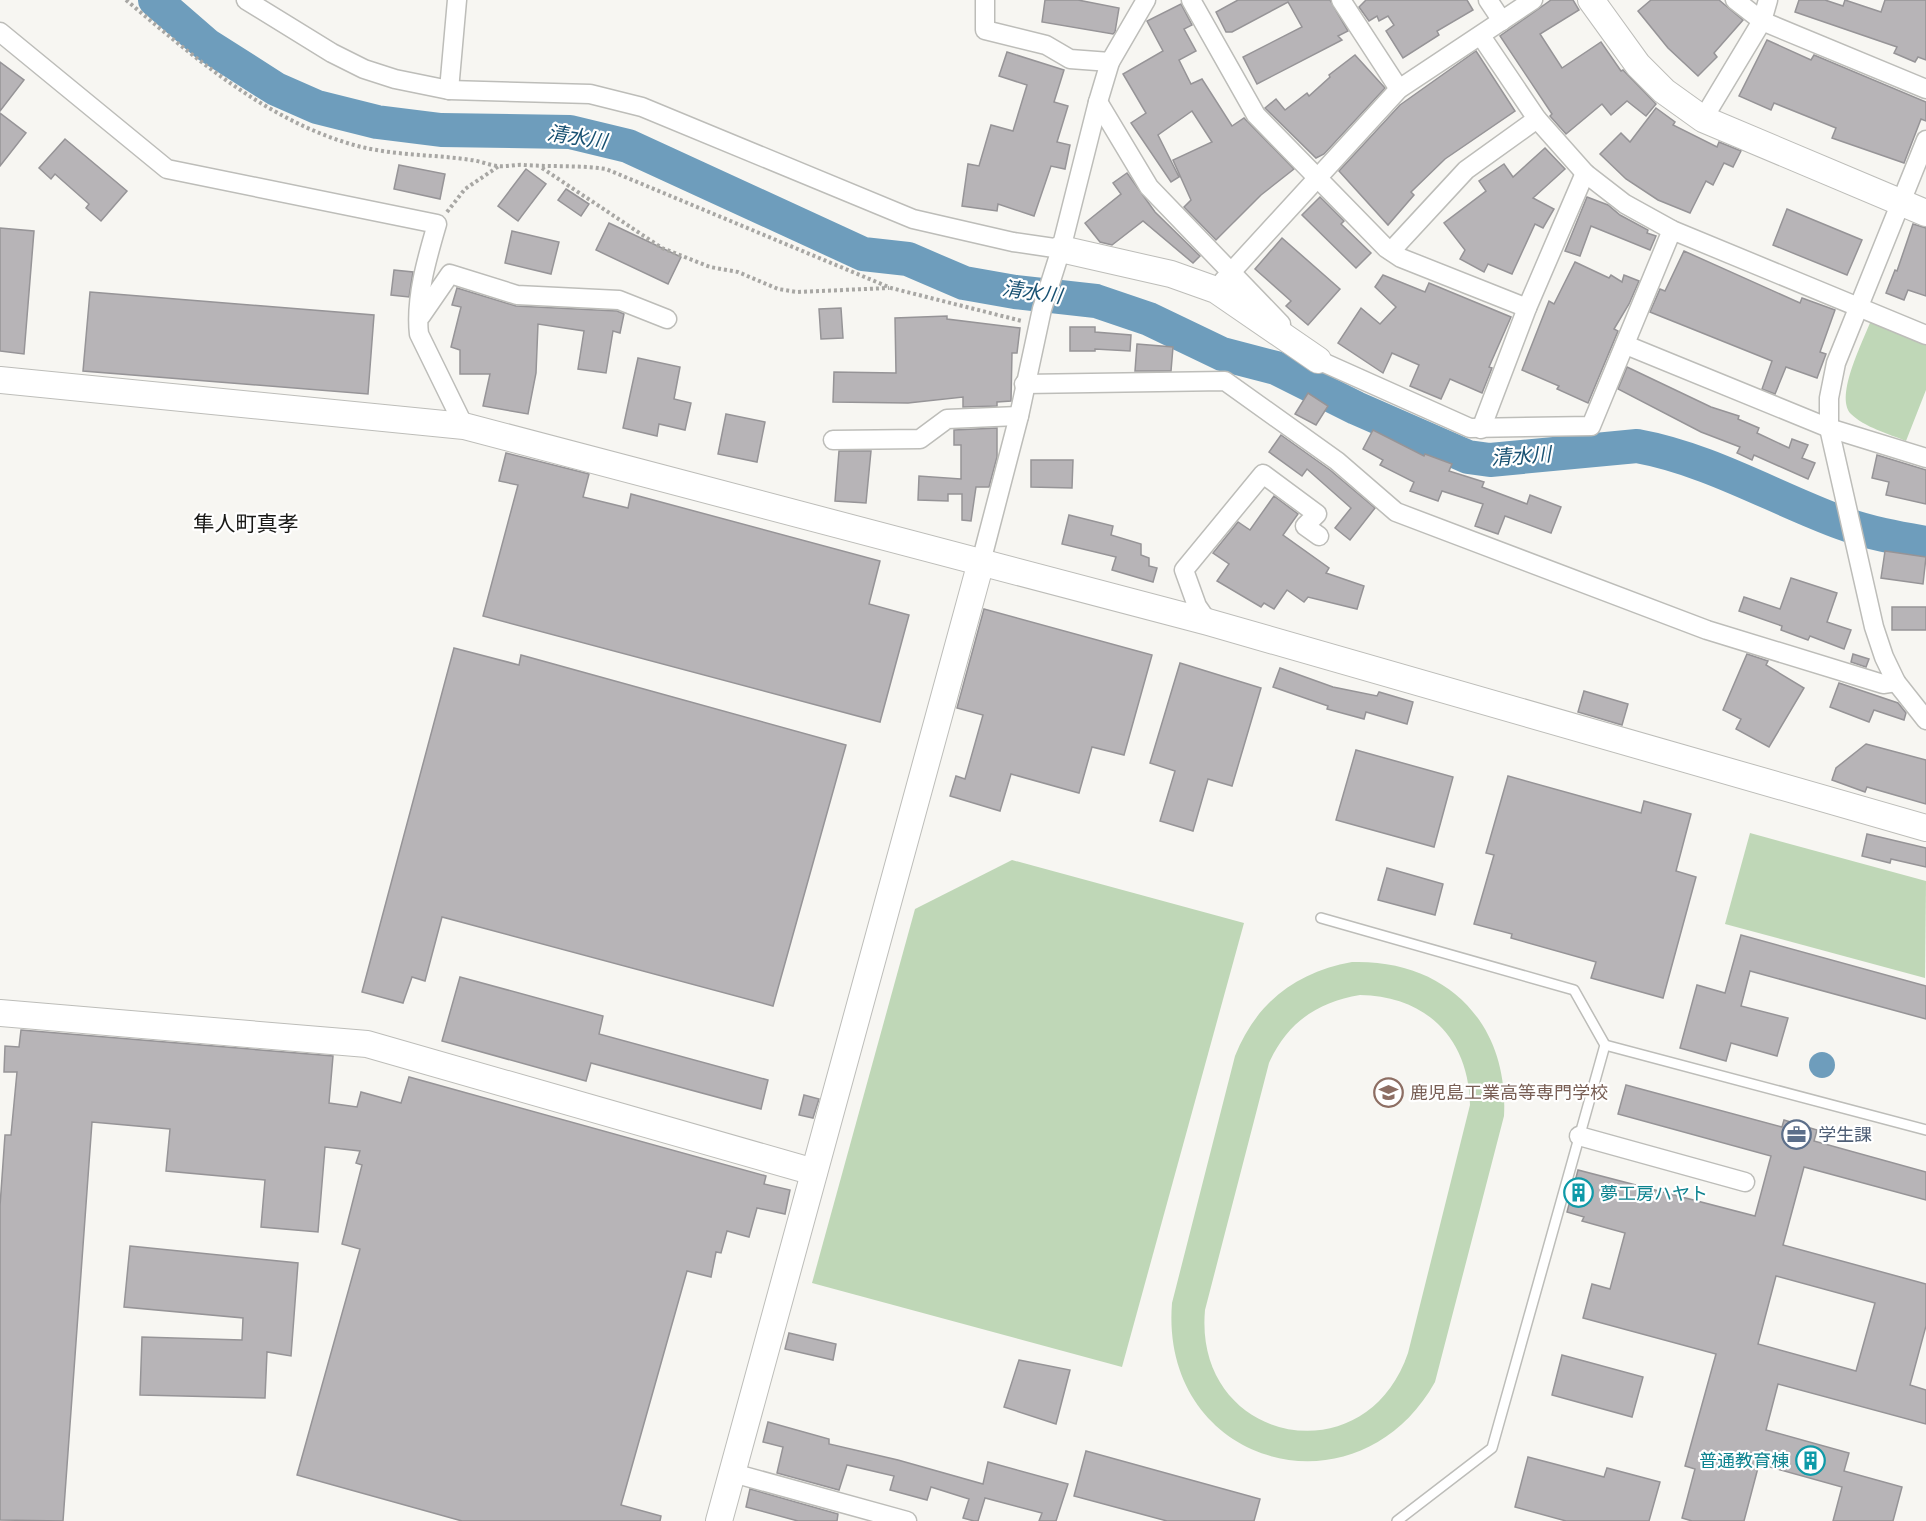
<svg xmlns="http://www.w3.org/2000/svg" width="1926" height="1521" font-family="Roboto,'Noto Sans JP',sans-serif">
<rect width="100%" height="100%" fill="#f7f6f2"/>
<!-- green -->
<g fill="#bfd7b7" fill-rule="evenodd">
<path d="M1871,320L1926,342V390L1906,441C1889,434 1864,427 1851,414C1834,396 1864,340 1871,320Z"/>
<path d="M1750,833L1926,881L1925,978L1725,924Z"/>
<path d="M1012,860L1244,923L1122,1367L812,1283L915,909Z"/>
<path d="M1352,962C1446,959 1509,1023 1504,1116L1435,1382C1357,1521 1159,1466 1172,1303L1235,1056C1256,1003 1296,972 1352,962ZM1360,995C1427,996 1469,1039 1470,1105L1408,1353C1365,1479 1193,1443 1205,1310L1269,1063C1287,1023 1317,1002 1360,995Z"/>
</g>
<!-- water -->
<g fill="#6e9dbc">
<path d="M145,0H171L180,22L177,25Z"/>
<circle cx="1822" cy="1065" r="13"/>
</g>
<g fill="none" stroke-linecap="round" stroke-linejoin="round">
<!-- river -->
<path stroke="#6e9dbc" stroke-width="34" d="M155,0L207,45L276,89L317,107L377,122L441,130L570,132L628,146L863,254L908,259L964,283L1015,292L1096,301L1149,319L1222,354L1276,368L1356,408L1468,457L1490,460L1637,446C1709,459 1774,498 1842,523C1869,533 1897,538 1926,543"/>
</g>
<!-- building -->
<g fill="#b7b4b7" stroke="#969497" stroke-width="1.5" fill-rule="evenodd">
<path d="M1045,0H1078L1119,8L1115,32L1113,34L1042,22Z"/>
<path d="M1238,0H1330L1348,31L1338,36L1342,40L1257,84L1243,57L1302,27L1288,2L1232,32H1226L1216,12Z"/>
<path d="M1366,0H1467L1473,10L1437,31L1439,35L1403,58L1386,31L1394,25L1388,16L1379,21L1377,16L1369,21L1359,7Z"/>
<path d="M1551,0H1573L1579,10L1540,34L1562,68L1601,42L1621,71L1623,70L1656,104L1646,116L1627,101L1611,115L1602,104L1566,134L1550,116L1552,114L1500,36Z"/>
<path d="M1651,0H1719L1743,20L1714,53L1717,57L1698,76L1668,48L1638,11Z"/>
<path d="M1799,0H1825L1843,6L1845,0L1881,12L1885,0H1926V60L1918,57L1915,62L1894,53L1897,47L1795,12Z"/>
<path d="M1181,4L1192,25L1184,29L1196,51L1179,60L1191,84L1202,79L1232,126L1244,118L1294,169L1261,195L1216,240L1184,207L1191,200L1173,160L1212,142L1192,111L1158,135L1179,177L1171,182L1131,123L1146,113L1123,74L1163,51L1147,21Z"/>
<path d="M1767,40L1811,60L1814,55L1926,102V121L1921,119L1904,163L1832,138L1836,128L1774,103L1771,110L1739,96Z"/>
<path d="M1476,51L1515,111L1445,159L1411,192L1414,195L1388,225L1339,171L1400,105Z"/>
<path d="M1007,52L1064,70L1054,102L1068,106L1057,142L1070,145L1065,169L1051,166L1034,216L998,204L997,211L962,206L968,164L979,166L991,125L1013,131L1027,85L999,76Z"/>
<path d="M1355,55L1385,88L1324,154L1316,158L1265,108L1276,99L1285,110L1307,93L1309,96L1330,77L1329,75Z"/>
<path d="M0,62L24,80L0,111Z"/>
<path d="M1656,108L1675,122L1673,125L1717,147L1719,142L1741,151L1733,167L1724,163L1713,185L1706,181L1690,213L1658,200L1626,179L1600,154L1621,133L1630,142Z"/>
<path d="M0,113L26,133L0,166Z"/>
<path d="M65,139L127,191L101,221L86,208L89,204L55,174L51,179L39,168Z"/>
<path d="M1545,148L1565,169L1533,198L1554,209L1543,228L1535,224L1512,274L1488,264L1484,272L1460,259L1465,250L1444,223L1486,191L1479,181L1504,164L1513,177Z"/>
<path d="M399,165L445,174L440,199L394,189Z"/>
<path d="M526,169L546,184L518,221L498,206Z"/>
<path d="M1127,173L1155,212L1200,256L1193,263L1143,221L1112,245L1100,242L1085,223L1121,194L1113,183Z"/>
<path d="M566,189L589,204L581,216L558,200Z"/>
<path d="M1320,197L1344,221L1341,224L1371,253L1356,268L1302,215Z"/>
<path d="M1587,197L1608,205L1620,215L1648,230L1647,233L1656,236L1650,250L1591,226L1580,256L1565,251Z"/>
<path d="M1787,209L1862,240L1847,275L1773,245Z"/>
<path d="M609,223L681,257L668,284L596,250Z"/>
<path d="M1913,224L1926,228V296L1908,290L1904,300L1886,293L1895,270L1897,271Z"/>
<path d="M0,228L34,231L24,354L0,351Z"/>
<path d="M512,231L559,242L551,274L505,263Z"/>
<path d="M1282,238L1340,289L1308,325L1286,306L1291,301L1255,269Z"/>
<path d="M1684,251L1800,303L1802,298L1835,310L1820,352L1826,354L1817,378L1786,367L1775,394L1762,389L1772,361L1650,312L1660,289L1665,291Z"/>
<path d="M1575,262L1609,278L1611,275L1622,282L1624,275L1639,281L1629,304L1614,329L1618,331L1588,403L1557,389L1559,386L1522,370L1549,301L1554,304Z"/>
<path d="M394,270L413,272L409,297L391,295Z"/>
<path d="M1383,275L1425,292L1429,283L1511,317L1489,367L1492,368L1482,393L1450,379L1441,399L1410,386L1419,365L1392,353L1383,373L1338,343L1361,308L1380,324L1396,307L1375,287Z"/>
<path d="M457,288L516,306L617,311L624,314L620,333L613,331L606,373L578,369L584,331L538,324L536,373L528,414L483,406L490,374H460V350L451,347L461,307L452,305Z"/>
<path d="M90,292L374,315L368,394L83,371Z"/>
<path d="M841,308L843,338L821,339L819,309Z"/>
<path d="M947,316V319L1020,328L1017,353H1012L1011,401L997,402V406L963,407V397L908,403L833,402L834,372L896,373L895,318Z"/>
<path d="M1070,327H1095V332L1131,335L1130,351L1095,349V351H1070Z"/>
<path d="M1137,344L1173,347L1171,371H1135Z"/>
<path d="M638,358L680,367L674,399L691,403L685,430L659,424L657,436L623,428Z"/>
<path d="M1627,367L1711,407L1739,416L1738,419L1759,428L1757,433L1789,448L1792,439L1808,445L1802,458L1815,463L1808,479L1754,455L1752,460L1737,453L1740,447L1701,432L1618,389Z"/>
<path d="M1308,393L1328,406L1316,425L1295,414Z"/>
<path d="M726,414L765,422L757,462L718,454Z"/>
<path d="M997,428V457L989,487H976L971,521L962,520V494H948V501L918,500L919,476L961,479V445H954V430Z"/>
<path d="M1373,430L1424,456L1425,454L1452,464L1449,471L1484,482L1482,487L1527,504L1530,495L1561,507L1551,533L1505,516L1498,534L1475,526L1483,504L1442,491L1438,501L1410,491L1414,482L1380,465L1383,460L1363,449Z"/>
<path d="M1281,435L1330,470L1375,508L1350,540L1335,528L1351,508L1307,469L1302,476L1269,452Z"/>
<path d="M839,451H871L866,503L835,501Z"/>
<path d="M506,453L589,474L583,497L628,508L631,494L880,561L869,604L909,615L880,722L483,616L518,485L499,481Z"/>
<path d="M1877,455L1926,470V504L1886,495L1889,482L1872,478Z"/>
<path d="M1031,460H1073L1072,488L1031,487Z"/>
<path d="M1274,496L1298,514L1283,535L1329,568L1326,573L1364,586L1357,609L1308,597L1304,602L1287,590L1274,609L1264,603L1261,607L1217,581L1229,564L1213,553L1238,522L1250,530Z"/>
<path d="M1069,515L1113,526L1111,535L1141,544V555L1149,558V566L1157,568L1153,582L1112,570L1116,557L1062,544Z"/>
<path d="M1885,551L1926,557L1923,584L1881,578Z"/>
<path d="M1791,578L1837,593L1827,622L1851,630L1844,649L1810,636L1808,640L1781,630L1782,626L1739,611L1744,597L1780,609Z"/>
<rect x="1892" y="607" width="34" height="23"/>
<path d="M984,609L1152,655L1124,755L1092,747L1079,793L1011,774L1000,811L950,796L956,776L965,779L983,715L957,708Z"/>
<path d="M454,648L519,665L521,655L846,745L773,1006L442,917L425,981L412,977L403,1003L362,992Z"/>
<path d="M1747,654L1768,661L1766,665L1804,688L1769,747L1736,729L1741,719L1723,710Z"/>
<path d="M1853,654L1869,659L1866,667L1851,662Z"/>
<path d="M1180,663L1261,688L1232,786L1208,779L1193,831L1160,821L1175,771L1150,763Z"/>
<path d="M1280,668L1333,687L1377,696L1379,692L1413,702L1407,724L1366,712L1364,719L1327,709L1328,706L1273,687Z"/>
<path d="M1839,683L1898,703L1906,713L1904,720L1874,710L1869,722L1830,707Z"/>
<path d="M1584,691L1628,704L1622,725L1578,712Z"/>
<path d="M1866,744L1926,760V804L1867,787L1865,792L1832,780L1836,768Z"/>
<path d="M1356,750L1453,777L1434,847L1336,820Z"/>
<path d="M1508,776L1641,813L1644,801L1691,814L1676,871L1696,877L1663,998L1591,978L1596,962L1511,938L1512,934L1474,924L1494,855L1486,853Z"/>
<path d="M1867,834L1926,848V867L1891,859L1890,863L1862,856Z"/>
<path d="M1387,868L1443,884L1435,915L1378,900Z"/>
<path d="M1741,935L1926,986V1019L1750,971L1741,1006L1788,1018L1777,1056L1731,1043L1726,1061L1680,1048L1697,985L1725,993Z"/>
<path d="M460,977L603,1016L599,1034L768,1080L761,1109L591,1063L586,1081L442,1041Z"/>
<path d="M21,1030L333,1056L329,1103L357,1107L361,1092L401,1103L409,1077L766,1176L764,1184L790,1190L785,1214L757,1208L749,1237L727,1231L721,1253L716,1252L711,1277L687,1271L621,1505L661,1516L660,1521H462L297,1475L360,1249L342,1244L362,1165L356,1163L360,1151L325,1147L318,1232L261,1227L265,1180L166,1171L170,1129L92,1122L63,1521L0,1520V1206L5,1135H11L17,1072H4L5,1046L19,1047Z"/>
<path d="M1626,1085L1782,1127L1784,1120L1817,1130L1814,1141L1926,1172V1200L1804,1167L1783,1245L1926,1284V1326L1910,1385L1926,1390V1424L1778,1384L1766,1430L1849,1453L1844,1471L1902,1487L1893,1521H1833L1842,1487L1759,1464L1744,1521H1692L1682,1518L1695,1469L1685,1466L1716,1354L1583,1318L1592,1284L1610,1289L1625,1233L1582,1221L1584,1217L1567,1212L1578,1170L1755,1216L1771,1156L1618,1114ZM1776,1276L1875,1303L1856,1371L1758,1344Z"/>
<path d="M804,1095L819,1099L813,1118L799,1115Z"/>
<path d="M130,1246L298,1263L291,1356L267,1352L265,1398L140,1395L142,1337L242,1340L243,1318L124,1307Z"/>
<path d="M789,1333L836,1344L833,1360L785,1349Z"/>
<path d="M1562,1355L1643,1377L1632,1417L1552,1395Z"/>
<path d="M1019,1360L1070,1370L1056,1424L1004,1407Z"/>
<path d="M768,1422L829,1439V1444L898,1460L983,1484L988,1462L1068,1484L1056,1521H1039L1042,1513L985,1498L978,1521H974L963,1518L969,1499L931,1487L927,1500L890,1490L894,1476L847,1465L839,1490L777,1473L783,1447L763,1442Z"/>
<path d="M1086,1451L1260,1499L1254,1521H1167L1074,1496Z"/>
<path d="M1528,1457L1604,1477L1607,1468L1660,1482L1649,1521H1566L1515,1507Z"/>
<path d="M750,1489L838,1514L837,1521H798L746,1507Z"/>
</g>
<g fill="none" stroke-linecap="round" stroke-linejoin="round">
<defs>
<g id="lane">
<path d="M1321,918L1574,990L1605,1045L1492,1448L1397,1521"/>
<path d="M1605,1045L1926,1130"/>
</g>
<g id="street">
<path d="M246,0L332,53L364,69L395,79L449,90L590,94L642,107L913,219L1013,242L1061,249"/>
<path d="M985,0V30L1046,45L1070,59L1110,62"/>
<path d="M1191,0L1256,115L1386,248L1401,258L1527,308"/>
<path d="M1341,0L1399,89"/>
<path d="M1488,0L1502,21"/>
<path d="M1735,0L1762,21L1926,89"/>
<path d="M0,32L167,169L437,224C427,258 415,299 419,334L464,426"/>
<path d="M1481,36L1537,119L1585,173L1625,204L1672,230L1926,335"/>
<path d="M449,90L457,0"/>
<path d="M1098,102L1149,187L1281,324"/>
<path d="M1703,119L1762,21L1768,0"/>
<path d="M1926,140L1836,363L1829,398V428L1874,627L1884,657L1896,682L1926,720"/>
<path d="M1391,251L1466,170L1537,119"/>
<path d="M1223,281L1399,89L1533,0"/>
<path d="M421,316L450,274L517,295L619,300L667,319"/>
<path d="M1626,345L1829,428L1926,458"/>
<path d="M1309,352L1318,360L1470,428L1591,426L1672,230"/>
<path d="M1024,384L1225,381L1337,461L1396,512L1707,630L1883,684L1896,682"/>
<path d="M1481,429L1527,308L1585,173"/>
<path d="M833,440L920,439L947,419L1019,416"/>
<path d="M981,562L1019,416L1042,309L1061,249L1098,102L1110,62L1146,0"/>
<path d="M1208,622L1197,606L1184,570L1263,474L1317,514L1305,526L1319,536"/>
<path d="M1579,1136L1745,1182"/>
<path d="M733,1473L907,1521"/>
</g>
<g id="secondary">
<path d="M1591,0L1638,65L1664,91L1703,119L1926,213"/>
<path d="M1061,249L1171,274L1216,290L1318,360"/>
<path d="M0,380L464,426L1208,622L1926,828"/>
<path d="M0,1013L367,1044L814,1172"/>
<path d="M719,1521L981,562"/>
</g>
</defs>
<!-- lane casing -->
<use href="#lane" stroke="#bdbdb9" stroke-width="12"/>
<!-- street casing -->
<use href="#street" stroke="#bdbdb9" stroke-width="21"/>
<!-- secondary casing -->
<use href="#secondary" stroke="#bdbdb9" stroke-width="28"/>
<!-- path -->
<g stroke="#a8a7a4" stroke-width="4" stroke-dasharray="3 3" stroke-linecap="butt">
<path d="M126,0C195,58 266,120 354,145C393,156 432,154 471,160C480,161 489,165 498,166C507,167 516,164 525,165C552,167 579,165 606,169L891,288L1022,321"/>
<path d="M542,168L662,248L710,267L738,272L778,289L797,292L889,288"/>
<path d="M447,212L465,189L499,166"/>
</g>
<!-- lane -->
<use href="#lane" stroke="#fff" stroke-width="9"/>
<!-- street -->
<use href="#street" stroke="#fff" stroke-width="18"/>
<!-- secondary -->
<use href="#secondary" stroke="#fff" stroke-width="26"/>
</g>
<!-- icons -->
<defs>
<symbol id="university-ring" viewBox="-11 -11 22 22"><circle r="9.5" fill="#fff" stroke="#8d6e63" stroke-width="1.5"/><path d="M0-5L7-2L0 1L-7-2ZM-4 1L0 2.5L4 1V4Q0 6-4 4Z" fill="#8d6e63"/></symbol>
<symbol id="office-ring" viewBox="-11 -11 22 22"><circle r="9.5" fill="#fff" stroke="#5c6f8a" stroke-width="1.5"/><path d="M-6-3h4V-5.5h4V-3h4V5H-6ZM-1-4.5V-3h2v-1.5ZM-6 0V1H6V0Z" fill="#5c6f8a"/></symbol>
<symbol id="building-ring" viewBox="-11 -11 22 22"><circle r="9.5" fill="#fff" stroke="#0f9aa8" stroke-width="1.5"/><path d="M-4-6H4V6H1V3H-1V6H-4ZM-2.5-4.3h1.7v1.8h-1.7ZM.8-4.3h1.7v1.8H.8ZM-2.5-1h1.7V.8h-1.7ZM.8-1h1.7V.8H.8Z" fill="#0f9aa8"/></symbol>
</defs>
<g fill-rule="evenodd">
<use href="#university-ring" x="1372" y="1076" width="33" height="33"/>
<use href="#office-ring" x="1780" y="1118" width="33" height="33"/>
<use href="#building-ring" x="1562" y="1176" width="33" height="33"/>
<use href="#building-ring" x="1794" y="1444" width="33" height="33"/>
</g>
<g text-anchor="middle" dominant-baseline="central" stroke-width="4.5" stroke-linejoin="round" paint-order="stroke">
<!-- education labels -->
<g font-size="18" fill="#785e54" stroke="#fff" text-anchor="start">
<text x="1410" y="1092">鹿児島工業高等専門学校</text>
</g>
<!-- service labels -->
<g font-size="18" fill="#4e5e75" stroke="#fff" text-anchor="start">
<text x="1818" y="1134">学生課</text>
</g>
<!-- culture labels -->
<g font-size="18" fill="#0d838f" stroke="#fff" text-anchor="start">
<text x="1600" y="1193">夢工房ハヤト</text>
<text x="1789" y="1460" text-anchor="end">普通教育棟</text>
</g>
<!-- water labels -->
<g font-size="20" font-style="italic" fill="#185172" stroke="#fff">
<text transform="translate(577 137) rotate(9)">清水川</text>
<text transform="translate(1032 292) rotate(8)">清水川</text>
<text transform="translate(1521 456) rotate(-4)">清水川</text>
</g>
<!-- quarter labels -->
<g font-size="21" fill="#191917" stroke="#fff">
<text x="246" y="524">隼人町真孝</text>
</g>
</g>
</svg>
